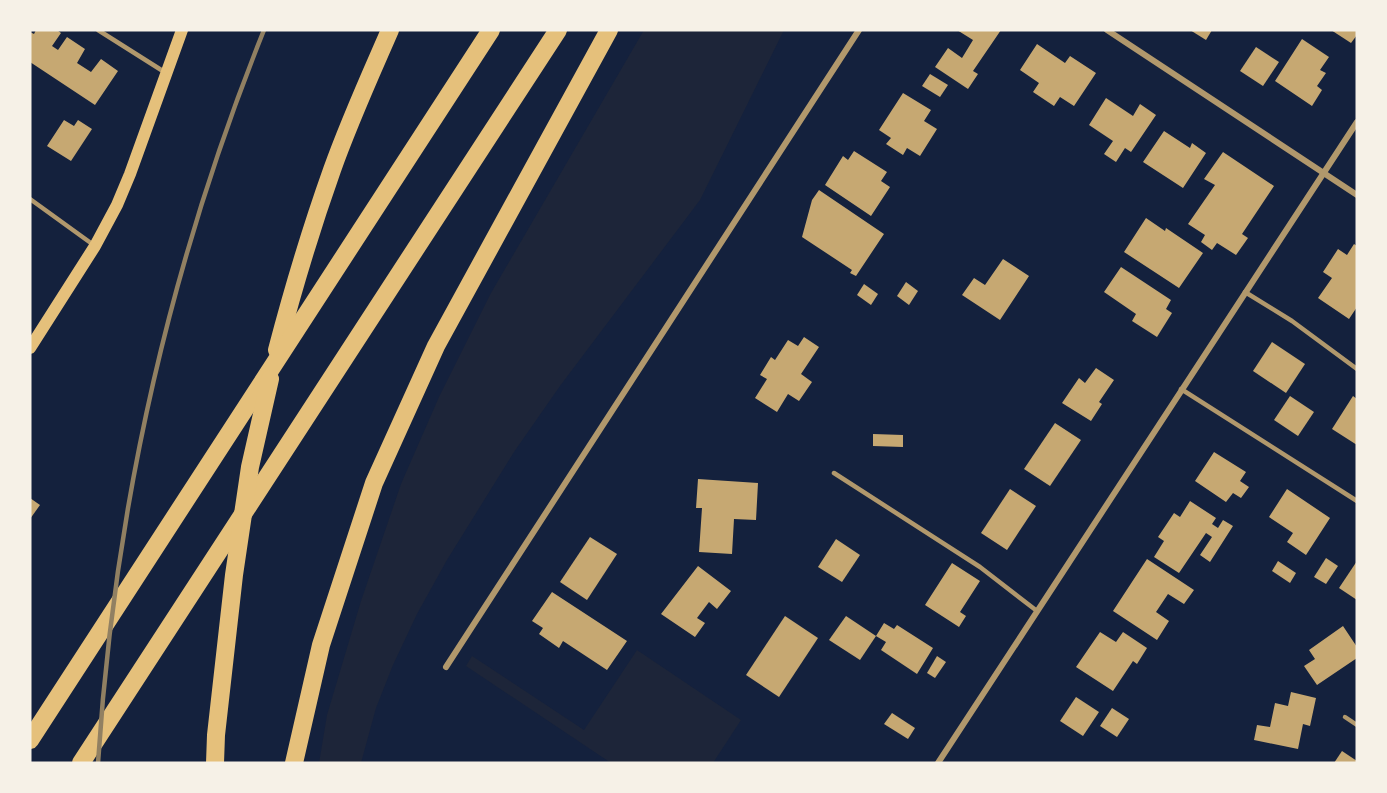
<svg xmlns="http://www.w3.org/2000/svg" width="1387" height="793" font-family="Inter,sans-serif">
<rect width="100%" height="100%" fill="#14213d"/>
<!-- green -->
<g fill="#1d2539">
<path d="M644,30H784L700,200L560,386L514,452L447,560L417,614L393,665L376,708L361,763H319L327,715L361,601L401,484L439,397L491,293Z"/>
<path d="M637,650L741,720L713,763H611L466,666L472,656L584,730Z"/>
</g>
<!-- building -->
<g fill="#c6a872">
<path d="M36,30H57L61,33L52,46L58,50L67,37L85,49L77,63L91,72L101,59L118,71L95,105L30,62V32L34,34Z"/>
<path d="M957,30H1001L973,71L978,74L968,89L935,67L948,48L962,58L973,40Z"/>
<path d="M1190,30H1212L1206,40Z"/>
<path d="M1331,30H1357V35L1351,43Z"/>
<path d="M1302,39L1329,57L1320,70L1326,73L1317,86L1322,90L1312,106L1275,81Z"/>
<path d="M1037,44L1065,63L1070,56L1096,73L1074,106L1060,97L1054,106L1033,92L1039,83L1020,70Z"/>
<path d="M1256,47L1279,62L1263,86L1240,71Z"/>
<path d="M930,74L948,85L940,97L922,86Z"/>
<path d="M903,93L931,110L924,121L937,129L920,156L907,148L903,155L886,144L891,138L879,130Z"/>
<path d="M1106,98L1133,116L1140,104L1156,115L1131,152L1125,148L1116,162L1104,154L1113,141L1089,125Z"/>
<path d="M64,120L74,126L78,120L92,129L71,161L47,146Z"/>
<path d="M1164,131L1190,148L1192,143L1206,153L1183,188L1143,162Z"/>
<path d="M854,151L887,172L881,181L890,187L871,216L825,185L843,156L848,160Z"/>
<path d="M1223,152L1274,186L1242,234L1248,238L1236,255L1217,243L1212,250L1201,242L1205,235L1188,224L1215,185L1204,179Z"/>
<path d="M819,190L884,234L856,276L850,273L852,270L802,237L812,200Z"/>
<path d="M1146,218L1165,231L1166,228L1203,253L1179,288L1124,252Z"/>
<path d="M1354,244L1357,246V307L1349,319L1318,298L1332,278L1323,272L1338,249L1347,255Z"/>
<path d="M1003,259L1029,276L1000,320L962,295L974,278L985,285Z"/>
<path d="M1121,267L1171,300L1166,309L1172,313L1157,337L1132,321L1136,314L1104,292Z"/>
<path d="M906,282L918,291L909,305L897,296Z"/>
<path d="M864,284L878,294L871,305L857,295Z"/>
<path d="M804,337L819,347L801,374L812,382L799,401L788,394L777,412L755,398L767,379L760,375L771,357L775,360L788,340L798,346Z"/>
<path d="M1272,342L1305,364L1286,393L1253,371Z"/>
<path d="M1096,368L1114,380L1099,402L1102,404L1091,421L1062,403L1079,378L1085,383Z"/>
<path d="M1290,396L1314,412L1298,436L1274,420Z"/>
<path d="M1353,396L1357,399V445L1332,429Z"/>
<path d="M1055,423L1081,440L1050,486L1024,469Z"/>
<path d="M873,434L903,435V447L873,446Z"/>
<path d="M1214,452L1246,472L1240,481L1249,487L1241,498L1233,493L1226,502L1195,481Z"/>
<path d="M698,479L758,483L756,520L734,519L732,554L699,552L702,508H696Z"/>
<path d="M1010,489L1036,506L1007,550L981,533Z"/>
<path d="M1287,489L1330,518L1306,555L1287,542L1293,533L1269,517Z"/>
<path d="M30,498L40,505L30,519Z"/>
<path d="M1190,501L1216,518L1212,524L1218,528L1223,520L1233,526L1210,562L1200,555L1212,537L1206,533L1179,573L1154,557L1164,541L1158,537L1174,513L1180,517Z"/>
<path d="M590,537L617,554L587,600L560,582Z"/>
<path d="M836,539L860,555L842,582L818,567Z"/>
<path d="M1326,558L1338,566L1326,584L1314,577Z"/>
<path d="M1147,559L1194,590L1184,604L1168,594L1156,612L1169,621L1157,640L1113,611Z"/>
<path d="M1278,561L1296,573L1290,583L1272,571Z"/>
<path d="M1357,561V600L1339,588Z"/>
<path d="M952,563L980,581L960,612L966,616L959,627L925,605Z"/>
<path d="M698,566L731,591L717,609L709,602L697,618L705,623L695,637L661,614Z"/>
<path d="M552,592L627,641L607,670L563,641L559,648L539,634L543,628L532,621Z"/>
<path d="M785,616L818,638L779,697L746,675Z"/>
<path d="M846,616L876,636L860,660L829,640Z"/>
<path d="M884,623L894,629L897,625L933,648L917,674L881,650L886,642L876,636Z"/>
<path d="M1343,626L1357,647V658L1317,685L1304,666L1315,659L1309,650Z"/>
<path d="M1100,632L1116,642L1123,632L1147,648L1137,664L1133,661L1113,691L1076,667Z"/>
<path d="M937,656L946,662L935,678L927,673Z"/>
<path d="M1291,692L1316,698L1310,726L1303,724L1298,749L1254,740L1257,725L1270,727L1275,703L1288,706Z"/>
<path d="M1076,697L1099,712L1083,736L1060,721Z"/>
<path d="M1112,708L1129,719L1117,737L1100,726Z"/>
<path d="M892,713L915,728L908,739L884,724Z"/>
<path d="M1342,751L1357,761V763H1334Z"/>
</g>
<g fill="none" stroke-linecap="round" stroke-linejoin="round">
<!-- service -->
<g stroke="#b1986c" stroke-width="4.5">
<path d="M98,30L166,73"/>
<path d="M30,199L95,246"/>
<path d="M1245,292L1292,321L1357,369"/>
<path d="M1181,389L1357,501"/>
<path d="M834,473L980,567L1037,611"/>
<path d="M1345,717L1357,725"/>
</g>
<!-- minor -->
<g stroke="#b1986c" stroke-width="6">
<path d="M1107,30L1357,195"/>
<path d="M446,667L859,30"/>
<path d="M938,763L1357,122"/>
</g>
<!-- secondary -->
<path stroke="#e5c07b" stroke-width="12" d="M30,348L95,246L117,205L130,174L182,30"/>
<!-- motorway -->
<g stroke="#e5c07b" stroke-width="18">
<path d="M277,350C293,289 311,229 332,170C349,122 370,76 390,30"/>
<path d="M30,740L491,30"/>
<path d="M81,763L558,30"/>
<path d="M215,763L216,735L234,575L250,467L270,379"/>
<path d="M294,763L321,645L374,483L436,346L609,30"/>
</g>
<!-- rail -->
<path stroke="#918062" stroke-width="4.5" d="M98,763C114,512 170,264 264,30"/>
</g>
<!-- border -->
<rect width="1387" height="793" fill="none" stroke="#f6f1e7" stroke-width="63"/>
</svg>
